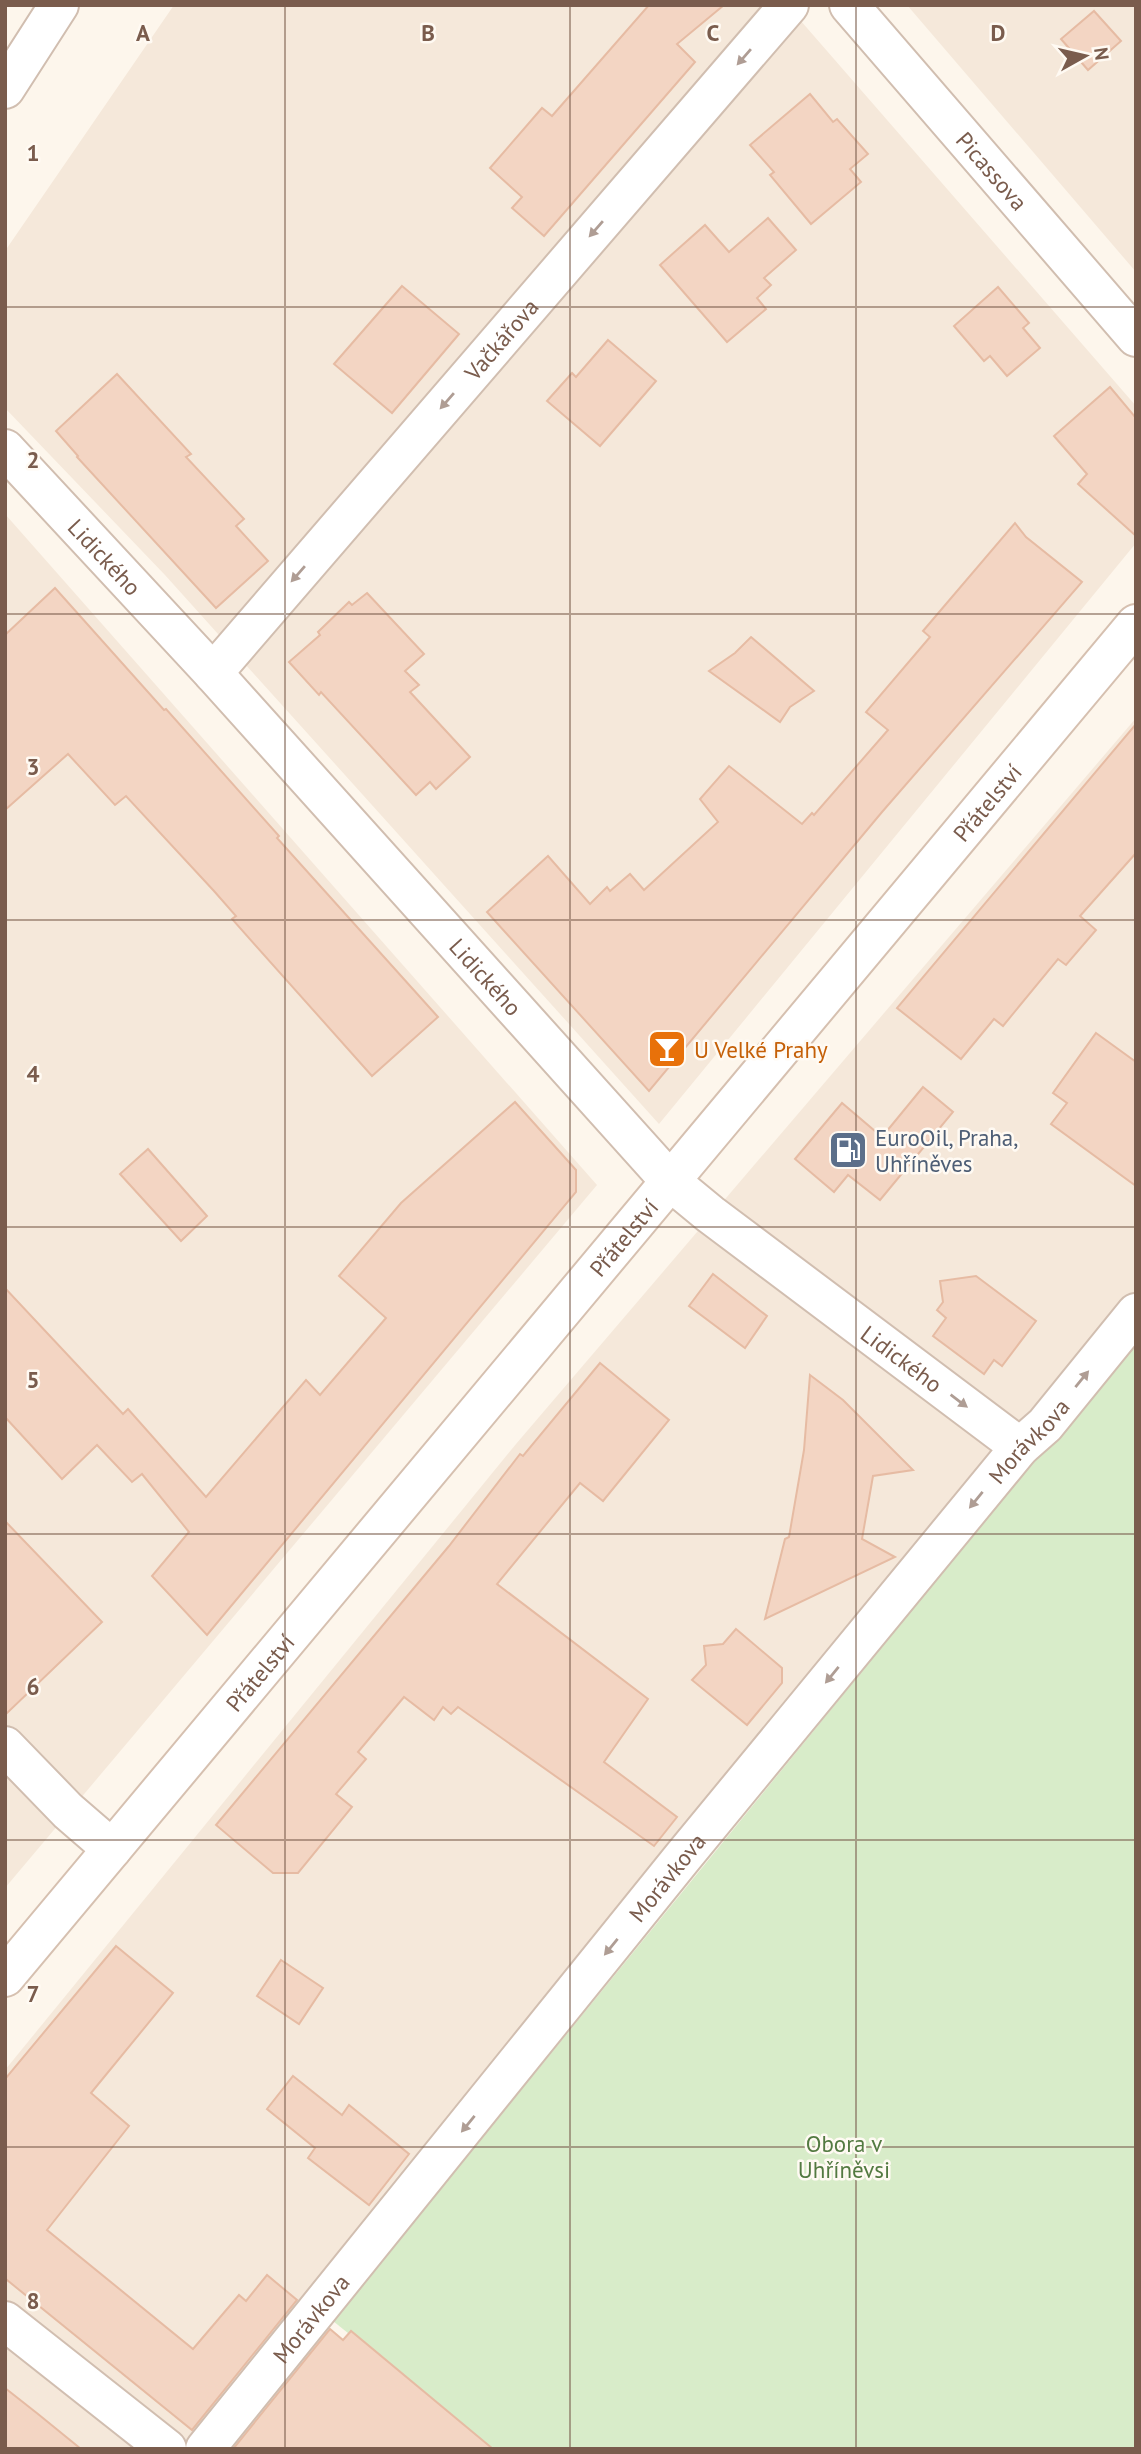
<svg xmlns="http://www.w3.org/2000/svg" width="1141" height="2454" font-family="'PT Sans',sans-serif">
<rect width="100%" height="100%" fill="#fdf6ec"/>
<!-- residential -->
<g fill="#f5e8da">
<path d="M174,5H787L1136,406V543L659,1124L165,575L5,408V251Z"/>
<path d="M907,5H1136V272Z"/>
<path d="M5,514L597,1185L5,1888Z"/>
<path d="M1136,718V1317L185,2449H5V2070L516,1444Z"/>
</g>
<!-- green -->
<path fill="#d8ecc9" d="M1136,1335V2449H492L333,2321Z"/>
<!-- building -->
<g fill="#f3d5c3" stroke="#e6bba3" stroke-width="2">
<path d="M649,5H724L677,44L695,62L544,236L512,208L522,197L490,168L542,108L552,116Z"/>
<path d="M1094,11L1121,41L1088,70L1061,39Z"/>
<path d="M810,94L833,122L837,119L868,154L850,169L861,182L811,224L770,175L774,172L750,145Z"/>
<path d="M768,218L796,250L764,278L771,285L757,298L766,309L727,342L660,265L705,225L729,252Z"/>
<path d="M402,286L459,334L392,413L334,364Z"/>
<path d="M998,287L1029,323L1023,328L1040,348L1007,376L990,356L984,361L954,326Z"/>
<path d="M608,340L656,381L600,446L547,401L572,373L576,377Z"/>
<path d="M117,374L191,454L186,457L244,519L236,526L268,561L216,608L77,457L78,456L56,431Z"/>
<path d="M1110,387L1136,418V536L1078,484L1087,474L1054,436Z"/>
<path d="M1015,523L1026,537L1082,582L882,812L649,1091L487,912L548,856L590,904L607,887L610,891L630,874L644,890L718,822L700,799L729,766L802,824L812,813L814,815L888,730L866,712L930,637L923,631Z"/>
<path d="M55,588L164,710L166,709L279,836L277,838L438,1017L372,1076L232,919L236,916L214,891L126,796L115,805L68,754L5,810V635Z"/>
<path d="M367,593L424,654L405,671L419,685L410,692L470,757L436,789L430,782L416,795L321,692L319,695L289,662L320,635L318,632L349,602L352,605Z"/>
<path d="M751,637L814,691L790,707L780,722L709,671L735,653Z"/>
<path d="M1136,724V853L1080,916L1096,930L1066,965L1058,959L1003,1026L994,1019L961,1059L897,1008Z"/>
<path d="M1096,1033L1136,1062V1186L1051,1124L1067,1103L1053,1093Z"/>
<path d="M923,1087L953,1112L880,1200L848,1175L834,1192L795,1159L842,1103L882,1137Z"/>
<path d="M515,1102L576,1170V1192L207,1635L152,1576L189,1532L142,1474L132,1482L97,1445L62,1479L5,1417V1288L123,1414L128,1409L206,1497L306,1380L320,1395L386,1318L339,1276L401,1203Z"/>
<path d="M148,1149L207,1216L181,1241L120,1174Z"/>
<path d="M713,1274L767,1316L745,1348L689,1306Z"/>
<path d="M976,1276L1036,1321L1002,1366L994,1360L984,1374L933,1336L946,1318L937,1310L943,1302L940,1281Z"/>
<path d="M600,1363L669,1420L603,1501L580,1483L497,1584L648,1699L604,1762L677,1817L654,1846L458,1707L451,1714L443,1707L434,1720L404,1697L358,1752L366,1759L336,1794L352,1807L298,1873H273L216,1825L449,1546L520,1454L523,1456Z"/>
<path d="M810,1375L843,1400L913,1470L873,1476L862,1539L895,1557L765,1619L785,1539L789,1537L804,1450Z"/>
<path d="M5,1521L102,1622L5,1715Z"/>
<path d="M736,1629L782,1668V1683L747,1725L692,1680L706,1665L704,1646L723,1644Z"/>
<path d="M116,1946L173,1993L91,2093L129,2126L47,2230L193,2349L239,2295L246,2301L267,2275L297,2300L192,2430L7,2280L5,2283V2079Z"/>
<path d="M281,1960L323,1988L299,2024L257,1996Z"/>
<path d="M293,2076L342,2115L349,2105L409,2154L369,2205L308,2158L315,2148L267,2109Z"/>
<path d="M330,2329L343,2340L351,2331L493,2449H233Z"/>
<path d="M5,2388L38,2414L81,2449H5Z"/>
</g>
<g fill="none" stroke-linecap="round" stroke-linejoin="round">
<defs>
<g id="street">
<path id="s1" d="M849,5L1136,337"/>
<path d="M5,89L59,5"/>
<path id="s2" d="M5,449L213,673L670,1181L710,1214L1020,1447"/>
<path id="s3" d="M213,673L789,5"/>
<path d="M5,1746L68,1811L112,1849"/>
<path d="M5,2321L167,2449"/>
<path id="s4" d="M205,2449L682,1858L1020,1447L1045,1425L1136,1313"/>
</g>
<g id="secondary">
<path id="s5" d="M5,1977L1136,624"/>
</g>
</defs>
<!-- street casing -->
<use href="#street" stroke="#d1beb0" stroke-width="42"/>
<!-- secondary casing -->
<use href="#secondary" stroke="#d6c0b0" stroke-width="42"/>
<!-- street -->
<use href="#street" stroke="#fff" stroke-width="38"/>
<!-- secondary -->
<use href="#secondary" stroke="#fff" stroke-width="38"/>
</g>
<!-- one-way arrows -->
<defs><path id="oneway-solid" d="M-6-.8H1V-3.2L6.5 0L1 3.2V.8H-6Z" transform="scale(1.75)"/></defs>
<g fill="#af9d94">
<use href="#oneway-solid" transform="translate(744 57) rotate(131)"/>
<use href="#oneway-solid" transform="translate(596 229) rotate(131)"/>
<use href="#oneway-solid" transform="translate(447 401) rotate(131)"/>
<use href="#oneway-solid" transform="translate(298 574) rotate(131)"/>
<use href="#oneway-solid" transform="translate(1082 1379) rotate(-51)"/>
<use href="#oneway-solid" transform="translate(959 1401) rotate(37)"/>
<use href="#oneway-solid" transform="translate(976 1500) rotate(129)"/>
<use href="#oneway-solid" transform="translate(832 1675) rotate(129)"/>
<use href="#oneway-solid" transform="translate(611 1947) rotate(129)"/>
<use href="#oneway-solid" transform="translate(468 2124) rotate(129)"/>
</g>
<!-- grid -->
<path fill="none" stroke="#7a5c4d" stroke-width="2" stroke-opacity="0.55" d="M285,5V2449M570,5V2449M856,5V2449M5,307H1136M5,614H1136M5,920H1136M5,1227H1136M5,1534H1136M5,1840H1136M5,2147H1136"/>
<!-- icons -->
<defs>
<symbol id="bar-square" viewBox="-11 -11 22 22"><rect x="-9" y="-9" width="18" height="18" rx="4" fill="#e8710a" stroke="#fffaf3"/><path d="M-6-5H6L.8 .8V4.5H3.5V6h-7V4.5H-.8V.8Z" fill="#fff"/></symbol>
<symbol id="fuel-square" viewBox="-11 -11 22 22"><rect x="-9" y="-9" width="18" height="18" rx="4" fill="#5c6f8a" stroke="#fffaf3"/><path d="M-5.5-6h7V0h2V4h1.3V-2.5L3-4.5l.8-.8L6-3V5H2.5V1h-1V6h-7ZM-4.2-4.7v3.2H.2V-4.7Z" fill="#fff"/></symbol>
</defs>
<g fill-rule="evenodd">
<use href="#bar-square" x="645" y="1027" width="44" height="44"/>
<use href="#fuel-square" x="826" y="1128" width="44" height="44"/>
</g>
<g text-anchor="middle" dominant-baseline="central" stroke-width="5" stroke-linejoin="round" paint-order="stroke">
<!-- street labels -->
<g font-size="23" fill="#7a5c4d" stroke="#fffaf3">
<text stroke="none"><textPath href="#s1" startOffset="219">Picassova</textPath></text>
<text stroke="none"><textPath href="#s3" startOffset="441">Vačkářova</textPath></text>
<text stroke="none"><textPath href="#s2" startOffset="147">Lidického</textPath></text>
<text stroke="none"><textPath href="#s5" startOffset="1531">Přátelství</textPath></text>
<text stroke="none"><textPath href="#s2" startOffset="714">Lidického</textPath></text>
<text stroke="none"><textPath href="#s5" startOffset="964">Přátelství</textPath></text>
<text stroke="none"><textPath href="#s2" startOffset="1281">Lidického</textPath></text>
<text stroke="none"><textPath href="#s4" startOffset="1302">Morávkova</textPath></text>
<text stroke="none"><textPath href="#s5" startOffset="397">Přátelství</textPath></text>
<text stroke="none"><textPath href="#s4" startOffset="735">Morávkova</textPath></text>
<text stroke="none"><textPath href="#s4" startOffset="168">Morávkova</textPath></text>
</g>
<!-- food labels -->
<g font-size="23" fill="#c56008" stroke="#fffaf3" text-anchor="start">
<text x="694" y="1049">U Velké Prahy</text>
</g>
<!-- service labels -->
<g font-size="23" fill="#4e5e75" stroke="#fffaf3" text-anchor="start">
<text x="875" y="1137">EuroOil, Praha,<tspan x="875" dy="26">Uhříněves</tspan></text>
</g>
<!-- park labels -->
<g font-size="23" fill="#537a41" stroke="#fffaf3">
<text x="844" y="2143">Obora v<tspan x="844" dy="26">Uhříněvsi</tspan></text>
</g>
</g>
<g font-size="23" text-anchor="middle" font-weight="bold" fill="#7a5c4d" stroke="#fffaf3" stroke-width="5" stroke-linejoin="round" paint-order="stroke">
<text x="143" y="41">A</text>
<text x="428" y="41">B</text>
<text x="713" y="41">C</text>
<text x="998" y="41">D</text>
<text x="33" y="161">1</text>
<text x="33" y="468">2</text>
<text x="33" y="775">3</text>
<text x="33" y="1082">4</text>
<text x="33" y="1388">5</text>
<text x="33" y="1695">6</text>
<text x="33" y="2002">7</text>
<text x="33" y="2309">8</text>
</g>
<!-- border -->
<rect width="1141" height="2454" fill="none" stroke="#7a5c4d" stroke-width="14"/>
<!-- north arrow -->
<g transform="translate(1085 56) rotate(82)" stroke="#fffaf3" stroke-width="5" paint-order="stroke">
<path d="M0-5L12 26L0 18L-12 26Z" fill="#7a5c4d"/>
<text y="-10" font-size="19" font-weight="bold" text-anchor="middle" fill="#7a5c4d">N</text>
</g>
</svg>
